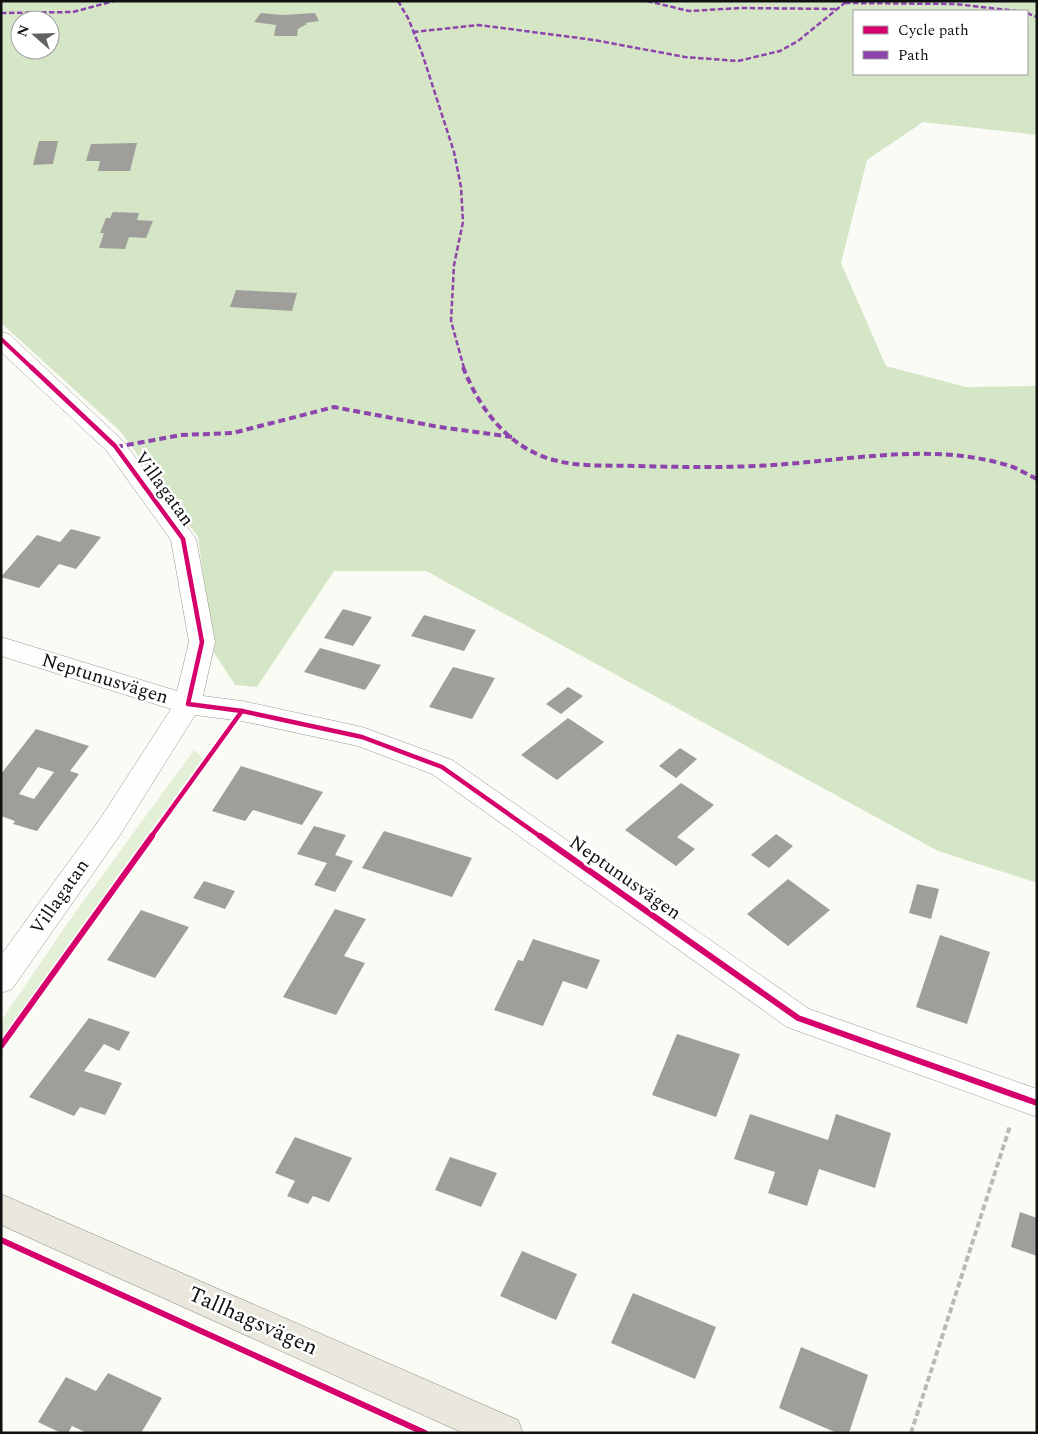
<svg xmlns="http://www.w3.org/2000/svg" width="1038" height="1434" font-family="Spectral,serif">
<rect width="100%" height="100%" fill="#fbfbf6"/>
<!-- green -->
<path fill="#e4efd8" d="M194,750L203,759L1,1039V1021L69,921Z"/>
<!-- forest -->
<path fill="#d5e6c7" fill-rule="evenodd" d="M1,1H1037V135L923,122L867,160L841,263L886,366L966,387L1037,386V883L938,851L426,571H334L257,687L235,685L213,651L198,537L120,431L1,323ZM854,11H1027V74H854ZM20,20H50V50H20Z"/>
<!-- building -->
<g fill="#9f9e9b" fill-rule="evenodd">
<path d="M261,13L282,15L315,13L319,21L305,23L307,24L298,29L297,36H274L276,25L254,22Z"/>
<path d="M39,141H58L53,164L33,165Z"/>
<path d="M137,143L130,171H98L100,161H86L91,144Z"/>
<path d="M113,212L139,213L137,220L153,221L146,238L129,237L125,249L99,248L104,233H100L106,218H110Z"/>
<path d="M236,290L297,293L292,311L230,307Z"/>
<path d="M71,529L101,537L76,569L59,564L39,588L1,577L37,535L60,542Z"/>
<path d="M343,609L372,617L353,646L324,638Z"/>
<path d="M424,615L476,630L464,651L411,636Z"/>
<path d="M320,648L381,665L365,690L304,672Z"/>
<path d="M453,667L495,678L472,719L429,707Z"/>
<path d="M568,687L583,696L561,714L546,704Z"/>
<path d="M568,718L604,742L557,780L521,755Z"/>
<path d="M36,729L89,746L70,771L79,774L37,831L13,824L15,821L1,816V774ZM38,767L54,772L34,799L19,794Z"/>
<path d="M680,748L697,759L676,778L659,766Z"/>
<path d="M241,766L323,792L302,825L253,810L245,821L212,811Z"/>
<path d="M681,783L714,805L677,837L695,849L676,866L625,830Z"/>
<path d="M314,826L346,835L335,855L353,861L335,892L314,885L327,863L297,854Z"/>
<path d="M384,831L472,858L452,897L362,868Z"/>
<path d="M776,834L793,846L769,868L751,855Z"/>
<path d="M788,879L830,910L788,946L747,914Z"/>
<path d="M204,881L235,891L225,909L193,898Z"/>
<path d="M917,884L939,889L931,919L909,913Z"/>
<path d="M335,909L366,919L344,956L365,963L336,1015L283,997Z"/>
<path d="M141,910L189,927L155,978L107,960Z"/>
<path d="M940,935L990,952L967,1024L916,1007Z"/>
<path d="M533,939L600,960L587,989L563,981L543,1026L494,1010L518,960L523,961Z"/>
<path d="M89,1018L130,1032L119,1051L104,1044L84,1071L122,1083L105,1115L80,1107L74,1116L29,1097Z"/>
<path d="M677,1034L740,1054L716,1117L652,1095Z"/>
<path d="M750,1114L828,1140L836,1114L891,1133L875,1188L819,1169L807,1206L768,1193L775,1172L734,1159Z"/>
<path d="M295,1137L352,1158L329,1202L313,1196L308,1204L287,1196L295,1181L275,1173Z"/>
<path d="M450,1157L497,1173L481,1207L435,1190Z"/>
<path d="M1020,1212L1037,1218V1256L1011,1247Z"/>
<path d="M522,1251L577,1274L556,1320L500,1296Z"/>
<path d="M633,1293L716,1327L695,1379L611,1343Z"/>
<path d="M801,1347L868,1375L849,1433H837L779,1408Z"/>
<path d="M108,1373L162,1398L141,1433H87L72,1426L68,1433H61L38,1422L66,1377L96,1391Z"/>
</g>
<g fill="none" stroke-linecap="round" stroke-linejoin="round">
<defs>
<path id="minor" d="M1,332L9,334L123,441L196,539L215,642L203,696L242,701L362,727L452,760L809,1009L1037,1089V1117L787,1027L432,774L358,746L242,721L195,715L120,835L12,989L1,993V955L100,819L171,709L1,656V637L177,691L189,642L171,540L107,451L1,352Z"/>
<path id="major" d="M1,1194L518,1420L523,1433H463L1,1225Z"/>
</defs>
<!-- minor casing -->
<use href="#minor" stroke="#969694" stroke-width="1"/>
<!-- major casing -->
<use href="#major" stroke="#838381" stroke-width="1"/>
<!-- path -->
<path stroke="#b9b9b8" stroke-width="4" stroke-dasharray="6 3" stroke-linecap="butt" d="M911,1433L1010,1126"/>
<!-- minor -->
<use href="#minor" fill="#fefefe" fill-rule="evenodd"/>
<!-- major -->
<use href="#major" fill="#eae7dc" fill-rule="evenodd"/>
<!-- quiet-far1 -->
<g stroke="#8e44ad" stroke-width="2.5" stroke-dasharray="5.5 2.5" stroke-linecap="butt">
<path d="M398,1L408,18L422,53L454,152L461,187L463,222L454,265L451,321L464,368"/>
<path d="M647,1L689,11L741,8L837,9"/>
<path d="M845,3L955,4L1017,11"/>
<path d="M1,13L73,12L114,1"/>
<path d="M1027,13L1037,17"/>
<path d="M413,32L479,25L594,40L685,57L738,61L780,51L798,41L847,1"/>
</g>
<!-- quiet -->
<g stroke="#8e44ad" stroke-width="4" stroke-dasharray="7 4" stroke-linecap="butt">
<path d="M463,367C477,403 501,438 537,454C567,468 602,465 634,466C680,467 727,468 773,465C850,460 935,442 1010,466C1019,469 1028,475 1037,479"/>
<path d="M116,447L181,435L233,433L334,407L439,427L512,437"/>
</g>
<defs>
<path id="cycleway-far2" d="M1,339L32,368"/>
<g id="cycleway-far1">
<path d="M31,367L115,446L183,539L202,642L188,704L242,711L362,737L442,767L541,837"/>
<path d="M151,837L242,711"/>
</g>
<g id="cycleway">
<path d="M540,836L798,1018L1037,1103"/>
<path d="M1,1046L152,836"/>
<path d="M1,1240L425,1433"/>
</g>
</defs>
<!-- cycleway-far2 casing -->
<use href="#cycleway-far2" stroke="#fff" stroke-width="6"/>
<!-- cycleway-far1 casing -->
<use href="#cycleway-far1" stroke="#fff" stroke-width="8"/>
<!-- cycleway casing -->
<use href="#cycleway" stroke="#fff" stroke-width="9"/>
<!-- cycleway-far2 -->
<use href="#cycleway-far2" stroke="#d6006c" stroke-width="4"/>
<!-- cycleway-far1 -->
<use href="#cycleway-far1" stroke="#d6006c" stroke-width="4.5"/>
<!-- cycleway -->
<use href="#cycleway" stroke="#d6006c" stroke-width="6"/>
</g>
<g text-anchor="middle" dominant-baseline="central" stroke-width="5" stroke-linejoin="round" paint-order="stroke">
<!-- street labels -->
<g font-size="19" fill="#101010" stroke="#fff">
<text transform="translate(164 489) rotate(54)">Villagatan</text>
<text transform="translate(105 679) rotate(17)">Neptunusvägen</text>
<text transform="translate(625 878) rotate(35)">Neptunusvägen</text>
<text transform="translate(60 897) rotate(-55)">Villagatan</text>
</g>
<!-- near-street labels -->
<g font-size="22" fill="#101010" stroke="#fff">
<text transform="translate(253 1321) rotate(24)">Tallhagsvägen</text>
</g>
</g>
<!-- border -->
<rect width="1038" height="1434" fill="none" stroke="#101010" stroke-width="5"/>
<!-- legend -->
<rect x="853" y="10" width="175" height="65" fill="#ffffff" stroke="#9f9f9f"/>
<rect x="863" y="26" width="25" height="8" fill="#d6006c" stroke="#9f9f9f"/>
<text x="898" y="35" font-size="15" fill="#101010">Cycle path</text>
<rect x="863" y="51" width="25" height="8" fill="#8e44ad" stroke="#9f9f9f"/>
<text x="898" y="60" font-size="15" fill="#101010">Path</text>
<!-- north arrow -->
<g transform="translate(35 35) rotate(290)"><circle r="24" fill="#ffffff" stroke="#9f9f9f"/>
<path d="M0-4L9 19L0 12L-9 19Z" fill="#626260"/>
<text y="-8" font-size="14" font-weight="bold" text-anchor="middle" fill="#101010">N</text>
</g>
</svg>
